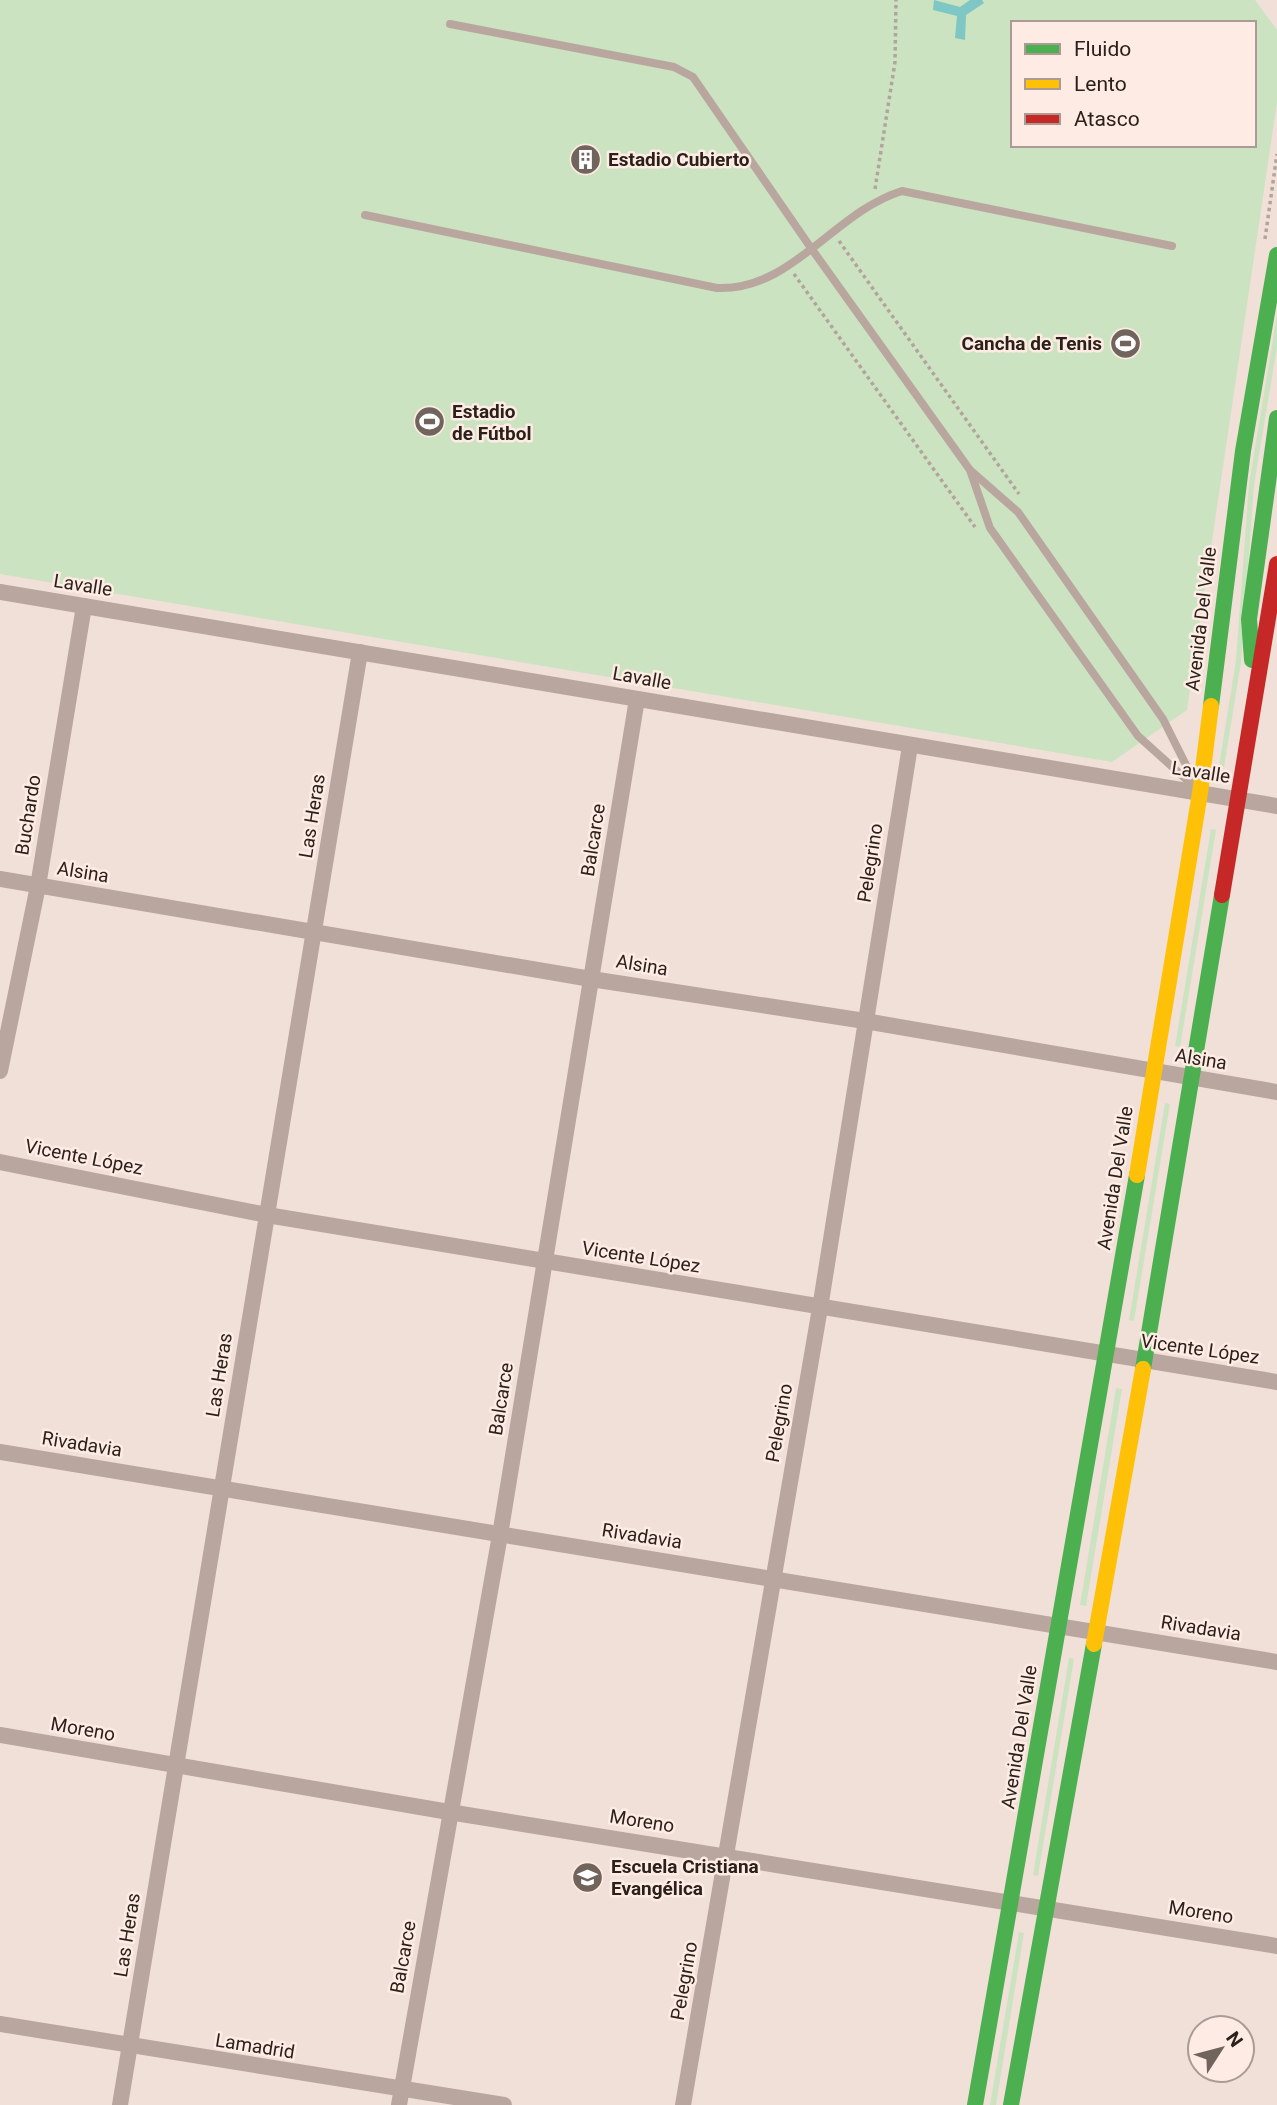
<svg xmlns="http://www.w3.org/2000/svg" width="1277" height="2105" font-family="Roboto,sans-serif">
<rect width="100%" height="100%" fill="#f0e0d8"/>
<!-- green -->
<g fill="#cbe3c1" fill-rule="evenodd">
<path d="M0,0H1255L1277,30V102L1187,710L1112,762L0,574ZM1013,23H1254V145H1013Z"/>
<path d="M1277,315V347L1254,485L1241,662L1224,767L1219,766L1236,660L1249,484Z"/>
<path d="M1211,829L1216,830L1180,1047L1175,1046Z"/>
<path d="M1165,1103L1170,1104L1134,1321L1129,1320Z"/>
<path d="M1116,1388L1122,1389L1086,1606L1080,1605Z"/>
<path d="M1069,1658L1074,1659L1038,1876L1033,1875Z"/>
<path d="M1019,1932L1024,1933L996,2105H990Z"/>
</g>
<!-- water -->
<path fill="#7fc7c4" d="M934,0L960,7L970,0H982L984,3L966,15L965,40L955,38L957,16L933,10Z"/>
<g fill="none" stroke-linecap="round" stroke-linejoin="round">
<!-- path -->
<g stroke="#b2a49d" stroke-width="3.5" stroke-dasharray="3.5 3.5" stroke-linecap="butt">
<path d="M875,189L895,62L896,0"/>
<path d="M1265,239L1277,154"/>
<path d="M839,241L1019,494"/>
<path d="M794,274L975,527"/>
</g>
<!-- lane -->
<g stroke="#b9a79f" stroke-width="8">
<path d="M450,24L674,67L693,77L811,248L970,470L1018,512L1163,719L1195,783"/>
<path d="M365,215L717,288C792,291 834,212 902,191L1172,246"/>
<path d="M970,470L990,528L1138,736L1197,789"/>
</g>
<!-- street -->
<g stroke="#b9a79f" stroke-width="16">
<path d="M0,592L1277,806"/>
<path d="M0,879L591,979L865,1021L1277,1092"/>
<path d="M0,1071L38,886L84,606"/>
<path d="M0,1162L267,1215L1277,1382"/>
<path d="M0,1452L1277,1662"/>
<path d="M0,1735L449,1812L1277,1946"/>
<path d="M0,2024L504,2105"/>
<path d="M120,2105L360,652"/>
<path d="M399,2105L500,1535L637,699"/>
<path d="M683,2105L820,1308L910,746"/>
</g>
<!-- fast -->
<g stroke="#4caf50" stroke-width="16">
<path d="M1252,660L1249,619L1277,418"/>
<path d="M1211,706L1243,451L1277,255"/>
<path d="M1143,1369L1222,895"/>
<path d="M975,2105L1137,1175"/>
<path d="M1011,2105L1094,1644"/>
</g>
<!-- slow -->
<g stroke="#ffc107" stroke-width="16">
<path d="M1137,1175L1200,793L1211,706"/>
<path d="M1094,1644L1143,1369"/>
</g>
<!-- jam -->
<path stroke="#c62828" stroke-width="16" d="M1222,895L1277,564"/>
</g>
<!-- icons -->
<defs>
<symbol id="building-disc" viewBox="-11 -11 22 22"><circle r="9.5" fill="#70645d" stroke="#feece4"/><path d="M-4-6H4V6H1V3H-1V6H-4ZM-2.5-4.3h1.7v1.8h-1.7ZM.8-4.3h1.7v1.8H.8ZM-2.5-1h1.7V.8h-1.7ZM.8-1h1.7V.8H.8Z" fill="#fff"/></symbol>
<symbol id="stadium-disc" viewBox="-11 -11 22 22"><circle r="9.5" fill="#70645d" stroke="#feece4"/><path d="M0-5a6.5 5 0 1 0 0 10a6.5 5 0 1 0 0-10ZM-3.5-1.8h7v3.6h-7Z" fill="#fff"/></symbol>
<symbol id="school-disc" viewBox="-11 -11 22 22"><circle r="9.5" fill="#70645d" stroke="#feece4"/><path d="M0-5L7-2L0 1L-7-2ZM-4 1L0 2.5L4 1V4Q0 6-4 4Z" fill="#fff"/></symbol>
</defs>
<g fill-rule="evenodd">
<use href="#building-disc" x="568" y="142" width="35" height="35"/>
<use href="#stadium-disc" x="1108" y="326" width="35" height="35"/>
<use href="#stadium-disc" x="412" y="404" width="35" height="35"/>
<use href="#school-disc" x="570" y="1860" width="35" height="35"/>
</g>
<g text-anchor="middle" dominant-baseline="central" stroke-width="5" stroke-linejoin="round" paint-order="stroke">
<!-- poi labels -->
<g font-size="19" font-weight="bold" fill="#2b211b" stroke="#feece4" text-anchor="start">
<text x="608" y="159">Estadio Cubierto</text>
<text x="1102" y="343" text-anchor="end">Cancha de Tenis</text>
<text x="452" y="411">Estadio<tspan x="452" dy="22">de Fútbol</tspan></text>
<text x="611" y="1866">Escuela Cristiana<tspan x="611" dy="22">Evangélica</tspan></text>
</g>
<!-- street labels -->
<g font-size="19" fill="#2b211b" stroke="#feece4">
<text transform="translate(83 585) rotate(9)">Lavalle</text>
<text transform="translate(1201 619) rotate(-83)">Avenida Del Valle</text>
<text transform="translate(642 678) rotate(10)">Lavalle</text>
<text transform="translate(1201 772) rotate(9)">Lavalle</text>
<text transform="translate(28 815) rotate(-81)">Buchardo</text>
<text transform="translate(312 816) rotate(-81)">Las Heras</text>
<text transform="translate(593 840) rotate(-81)">Balcarce</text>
<text transform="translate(870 863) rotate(-81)">Pelegrino</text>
<text transform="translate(83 872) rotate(9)">Alsina</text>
<text transform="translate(642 965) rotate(9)">Alsina</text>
<text transform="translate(1201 1059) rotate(9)">Alsina</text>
<text transform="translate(84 1157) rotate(11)">Vicente López</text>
<text transform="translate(1115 1178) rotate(-81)">Avenida Del Valle</text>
<text transform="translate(641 1257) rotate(9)">Vicente López</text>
<text transform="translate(1200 1349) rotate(8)">Vicente López</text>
<text transform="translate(219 1375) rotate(-81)">Las Heras</text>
<text transform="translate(501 1399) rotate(-81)">Balcarce</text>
<text transform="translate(779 1423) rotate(-80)">Pelegrino</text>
<text transform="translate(82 1444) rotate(9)">Rivadavia</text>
<text transform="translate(642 1536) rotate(9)">Rivadavia</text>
<text transform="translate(1201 1628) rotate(9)">Rivadavia</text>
<text transform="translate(83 1729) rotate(10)">Moreno</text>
<text transform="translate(1019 1737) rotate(-81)">Avenida Del Valle</text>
<text transform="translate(642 1821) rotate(9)">Moreno</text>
<text transform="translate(1201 1912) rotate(9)">Moreno</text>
<text transform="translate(127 1935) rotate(-81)">Las Heras</text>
<text transform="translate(403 1957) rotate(-80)">Balcarce</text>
<text transform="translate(684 1981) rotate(-80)">Pelegrino</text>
<text transform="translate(255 2046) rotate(9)">Lamadrid</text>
</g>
</g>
<!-- legend -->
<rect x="1011" y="21" width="245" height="126" fill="#feece4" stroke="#aa9b94" stroke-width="2"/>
<rect x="1025" y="44" width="35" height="10" fill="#4caf50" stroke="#aa9b94" stroke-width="2"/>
<text x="1074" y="56" font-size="21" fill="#2b211b">Fluido</text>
<rect x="1025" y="79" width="35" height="10" fill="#ffc107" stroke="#aa9b94" stroke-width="2"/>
<text x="1074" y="91" font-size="21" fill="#2b211b">Lento</text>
<rect x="1025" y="114" width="35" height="10" fill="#c62828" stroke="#aa9b94" stroke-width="2"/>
<text x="1074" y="126" font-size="21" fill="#2b211b">Atasco</text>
<!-- north arrow -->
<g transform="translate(1221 2049) rotate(54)"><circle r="33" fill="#feece4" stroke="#aa9b94" stroke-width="2"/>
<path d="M0-5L12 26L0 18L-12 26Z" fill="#70645d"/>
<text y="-10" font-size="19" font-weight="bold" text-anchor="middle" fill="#2b211b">N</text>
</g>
</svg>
